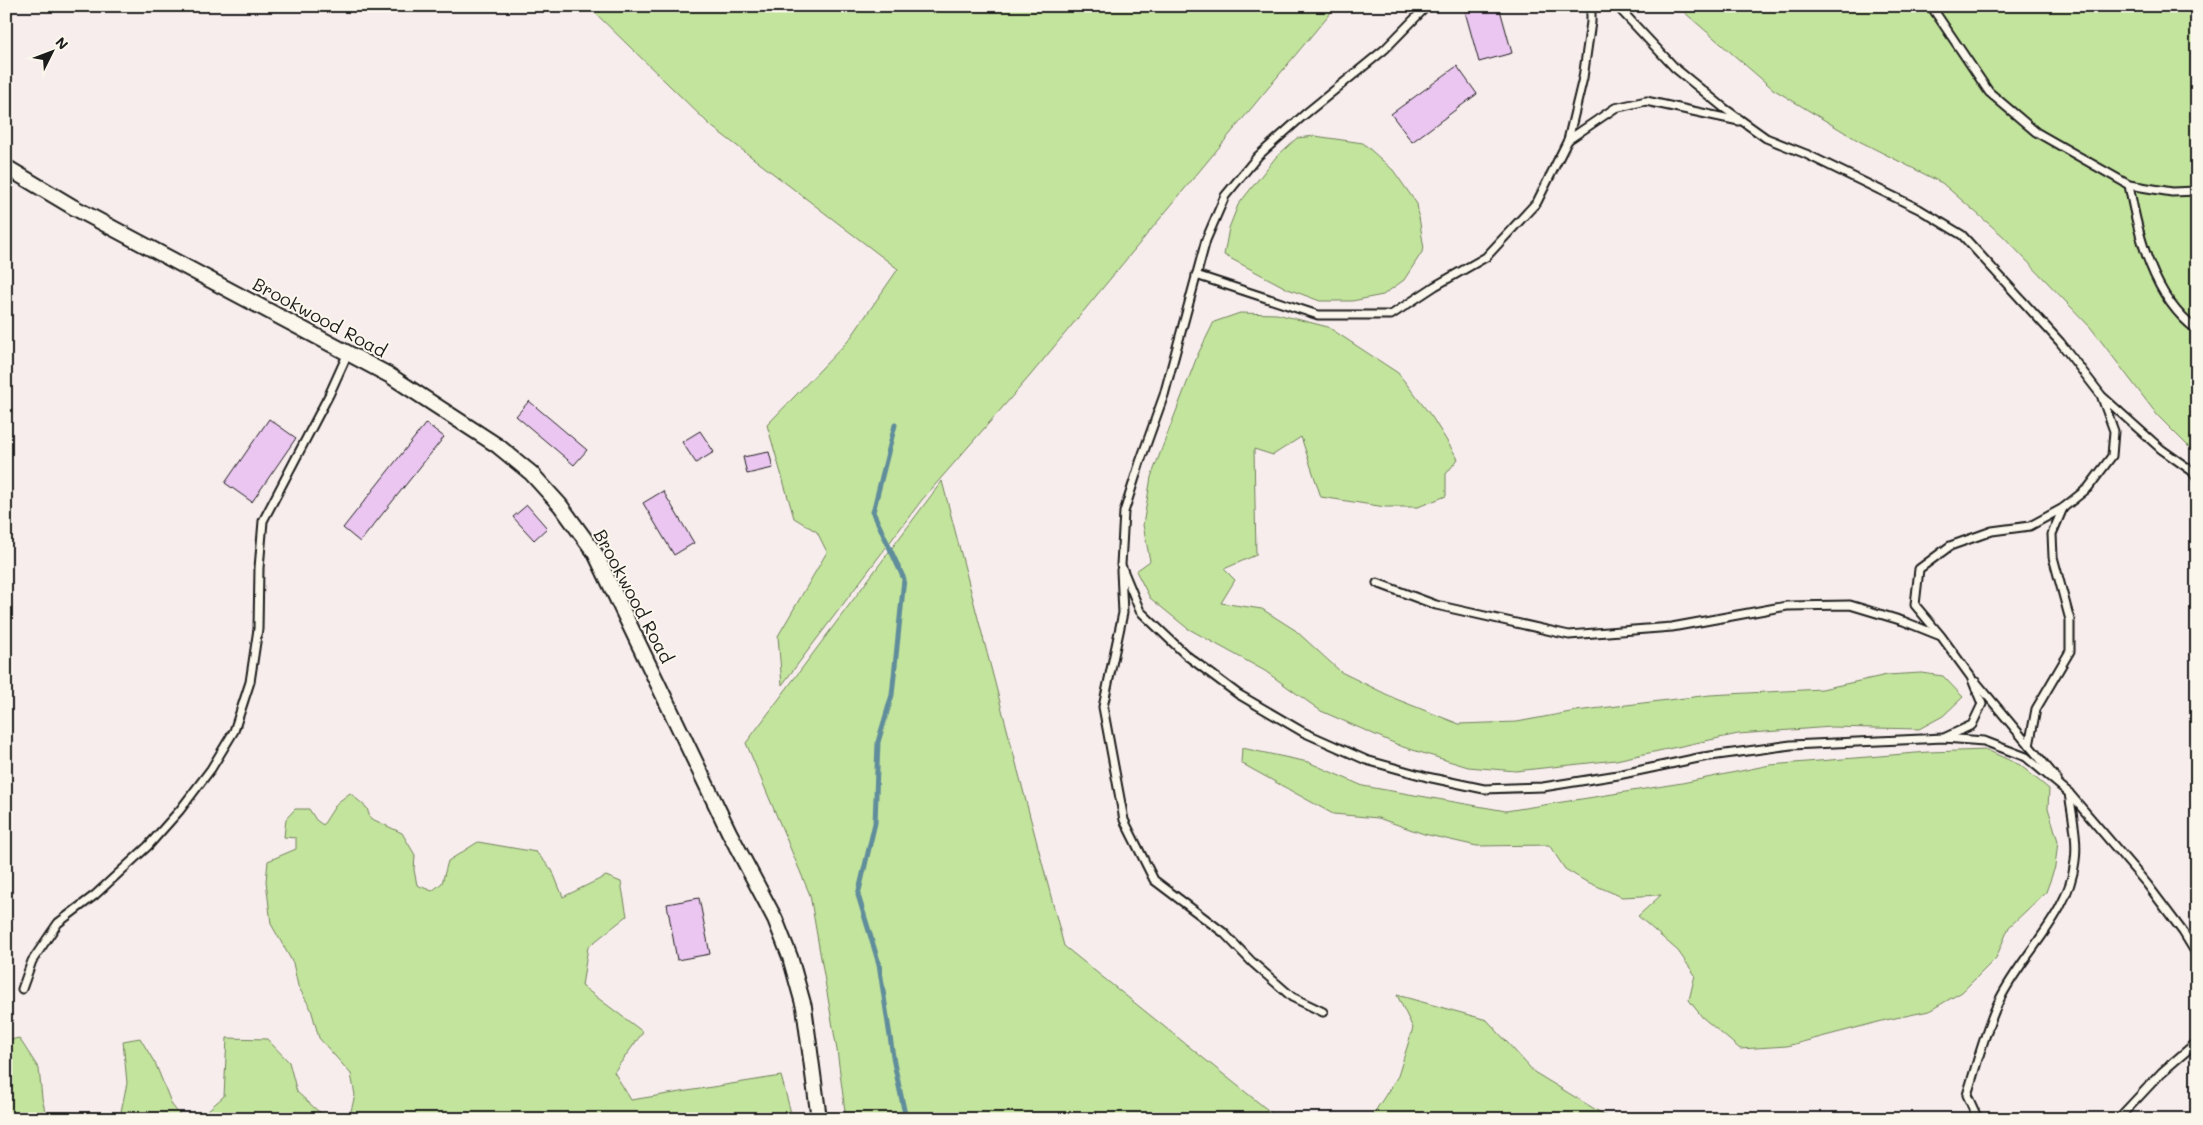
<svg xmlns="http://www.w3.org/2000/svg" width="2203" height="1125" font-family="Mali,sans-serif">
<rect width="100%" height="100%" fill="#f8eded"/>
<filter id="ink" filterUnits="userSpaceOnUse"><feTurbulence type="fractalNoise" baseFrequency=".02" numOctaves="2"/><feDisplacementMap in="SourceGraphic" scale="10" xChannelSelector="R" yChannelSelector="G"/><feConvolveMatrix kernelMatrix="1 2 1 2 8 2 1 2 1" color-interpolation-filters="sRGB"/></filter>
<g filter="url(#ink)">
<!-- green -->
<g fill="#c3e49d" stroke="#70805c">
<path d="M588,6H1336L1029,377L921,501L782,685L778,636L827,552L817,532L794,518L767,425L849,340L898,269L711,126Z"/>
<path d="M1677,6H2197V455L2158,416L2091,328L2003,236L1942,183L1859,141L1773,89Z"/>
<path d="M1315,136L1363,143L1393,170L1417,204L1424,249L1404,280L1383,295L1352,301H1320L1288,289L1224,255L1229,228L1238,205L1276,157L1297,138Z"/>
<path d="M1240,313L1277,314L1328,327L1398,373L1432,417L1458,459L1446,474V496L1418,507H1385L1321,497L1301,437L1273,455L1254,449L1256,555L1224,569L1235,580L1221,603L1262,609L1295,630L1341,672L1396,699L1459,724L1517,722L1576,711L1710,695L1822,689L1887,675L1921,673L1943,676L1963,697L1943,716L1919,729L1831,727L1738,734L1616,760L1516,771L1468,767L1403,747L1321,711L1265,671L1187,628L1150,598L1136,571L1150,561L1143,525L1151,477L1198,354L1214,322Z"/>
<path d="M942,481L1064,946L1279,1119H846L837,1050L810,895L746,743Z"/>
<path d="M1242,748L1308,762L1363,786L1506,811L1682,783L1770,765L1928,752L1987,750L2020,765L2049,789L2048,808L2058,841L2055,867L2046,892L2009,927L1996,958L1962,992L1929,1011L1886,1020L1787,1046L1740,1049L1702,1017L1689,1000L1695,975L1678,951L1638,916L1661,895L1622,897L1585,881L1565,869L1549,845L1477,846L1424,834L1378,818L1333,814L1241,763Z"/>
<path d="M350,793L367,808L370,818L402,833L415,855L414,870L417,885L432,891L442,883L448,861L478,842L536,852L552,870L563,897L606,876L621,882L627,916L588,947L582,986L643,1032L614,1072L631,1100L781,1076L791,1113L753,1119H349L355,1095L351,1074L319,1038L311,1009L298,986L293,963L271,924L266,881L268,861L296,849V838L284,837L286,819L295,809H309L316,820L323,825L337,803Z"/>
<path d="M1397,995L1487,1020L1534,1072L1611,1119H1370L1398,1076L1413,1028Z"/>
<path d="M19,1038L39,1069L42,1098L47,1119H6V1041Z"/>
<path d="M140,1038L156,1065L172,1105L183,1119H123L120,1116L127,1083L123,1041Z"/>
<path d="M227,1038L267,1039L289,1062L297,1092L318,1111L331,1119H198L224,1096Z"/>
</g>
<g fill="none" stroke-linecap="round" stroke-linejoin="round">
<!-- stream -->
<path stroke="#618d9b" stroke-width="5" d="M895,425L873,512L904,579L892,695L878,742L875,823L858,895L879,964L894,1063L906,1119"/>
</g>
<!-- building -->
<g fill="#eac6f1" stroke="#1c1c1c">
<path d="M1471,6H1499L1512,53L1479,62L1464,8Z"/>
<path d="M1457,66L1477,94L1412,142L1391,114Z"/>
<path d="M529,401L587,450L574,465L516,416Z"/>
<path d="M269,419L296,438L252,502L225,483Z"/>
<path d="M426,423L444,437L360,542L343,528Z"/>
<path d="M700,431L714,452L696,463L682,442Z"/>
<path d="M769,452L773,468L747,474L743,457Z"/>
<path d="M663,491L694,543L674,555L643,503Z"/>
<path d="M527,505L547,528L534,540L513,517Z"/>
<path d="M699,898L710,954L677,960L667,904Z"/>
</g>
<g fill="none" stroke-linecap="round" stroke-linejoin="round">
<defs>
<g id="lane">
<path d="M1427,6L1385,49L1304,115L1258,156L1225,196L1206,240L1164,395L1140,462L1124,512L1121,565L1140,611L1186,655L1238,694L1303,732L1366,760L1427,777L1484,789L1543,787L1618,775L1703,757L1791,745L1944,738L1984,741L2026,757L2069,793L2147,884L2183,932L2197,955"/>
<path d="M1617,6L1675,68L1724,108L1766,138L1806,154L1919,209L1962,235L2060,342L2101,395L2114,431L2112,456L2088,488L2063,508L2030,526L1992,531L1950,546L1919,569L1915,605L1941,636L1971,677L1982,704L1972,725L1946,737"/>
<path d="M1931,6L1989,92L2036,132L2129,185L2172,192L2197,191"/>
<path d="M1568,140L1615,108L1646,101L1739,121"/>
<path d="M2129,185C2138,235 2153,298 2197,330"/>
<path d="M1196,275L1318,315H1391L1435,286L1486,257L1537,202L1568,140L1583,78L1591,22V6"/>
<path d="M2103,397L2161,449L2192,471L2197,478"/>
<path d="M1121,570L1123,613L1103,707L1124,820L1154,880L1224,933L1252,962L1292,997L1323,1012"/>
<path d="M1377,583L1436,605L1569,635L1672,627L1787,606L1850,605L1903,621L1938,635"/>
<path d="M1976,682L2057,779"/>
<path d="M2029,746L2036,709L2070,651V620L2053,557L2052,534L2063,508"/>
<path d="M22,989L32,961L58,923L95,895L148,846L180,810L211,769L234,731L250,682L258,629L259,568L263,521L329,395L348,353"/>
<path d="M1978,1119L1967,1095C1977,1064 1985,1030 1999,1001C2022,953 2069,916 2075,861C2078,839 2072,815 2069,793"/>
<path d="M2118,1119L2162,1072L2197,1042"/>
</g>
<path id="street" d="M6,167L73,207L389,375L498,446L531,473L560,505L595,553L729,832L775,919L790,957L804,1007L819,1119"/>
</defs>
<!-- lane casing -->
<use href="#lane" stroke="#1c1c1c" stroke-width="11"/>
<!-- street casing -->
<use href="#street" stroke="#1c1c1c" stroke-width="18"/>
<!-- lane -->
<use href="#lane" stroke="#fbf7ec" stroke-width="7"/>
<!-- street -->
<use href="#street" stroke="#fbf7ec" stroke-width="14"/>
</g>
</g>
<g text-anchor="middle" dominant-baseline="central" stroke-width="4" stroke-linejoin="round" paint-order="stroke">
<!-- street labels -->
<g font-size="18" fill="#1c1c1c" stroke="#fbf7ec">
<text transform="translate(320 317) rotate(28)">Brookwood Road</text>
<text transform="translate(634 596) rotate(62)">Brookwood Road</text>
</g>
</g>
<!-- margin -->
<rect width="2203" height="1125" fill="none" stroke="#fbf7ec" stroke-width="25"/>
<rect x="12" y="12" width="2178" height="1100" fill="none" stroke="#1c1c1c" stroke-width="2" filter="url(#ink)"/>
<!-- north arrow -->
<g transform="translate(52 52) rotate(48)" stroke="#fbf7ec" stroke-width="4" paint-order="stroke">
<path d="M0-4L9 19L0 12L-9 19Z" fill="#1c1c1c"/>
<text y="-8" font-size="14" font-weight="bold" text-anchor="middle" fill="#1c1c1c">N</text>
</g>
</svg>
